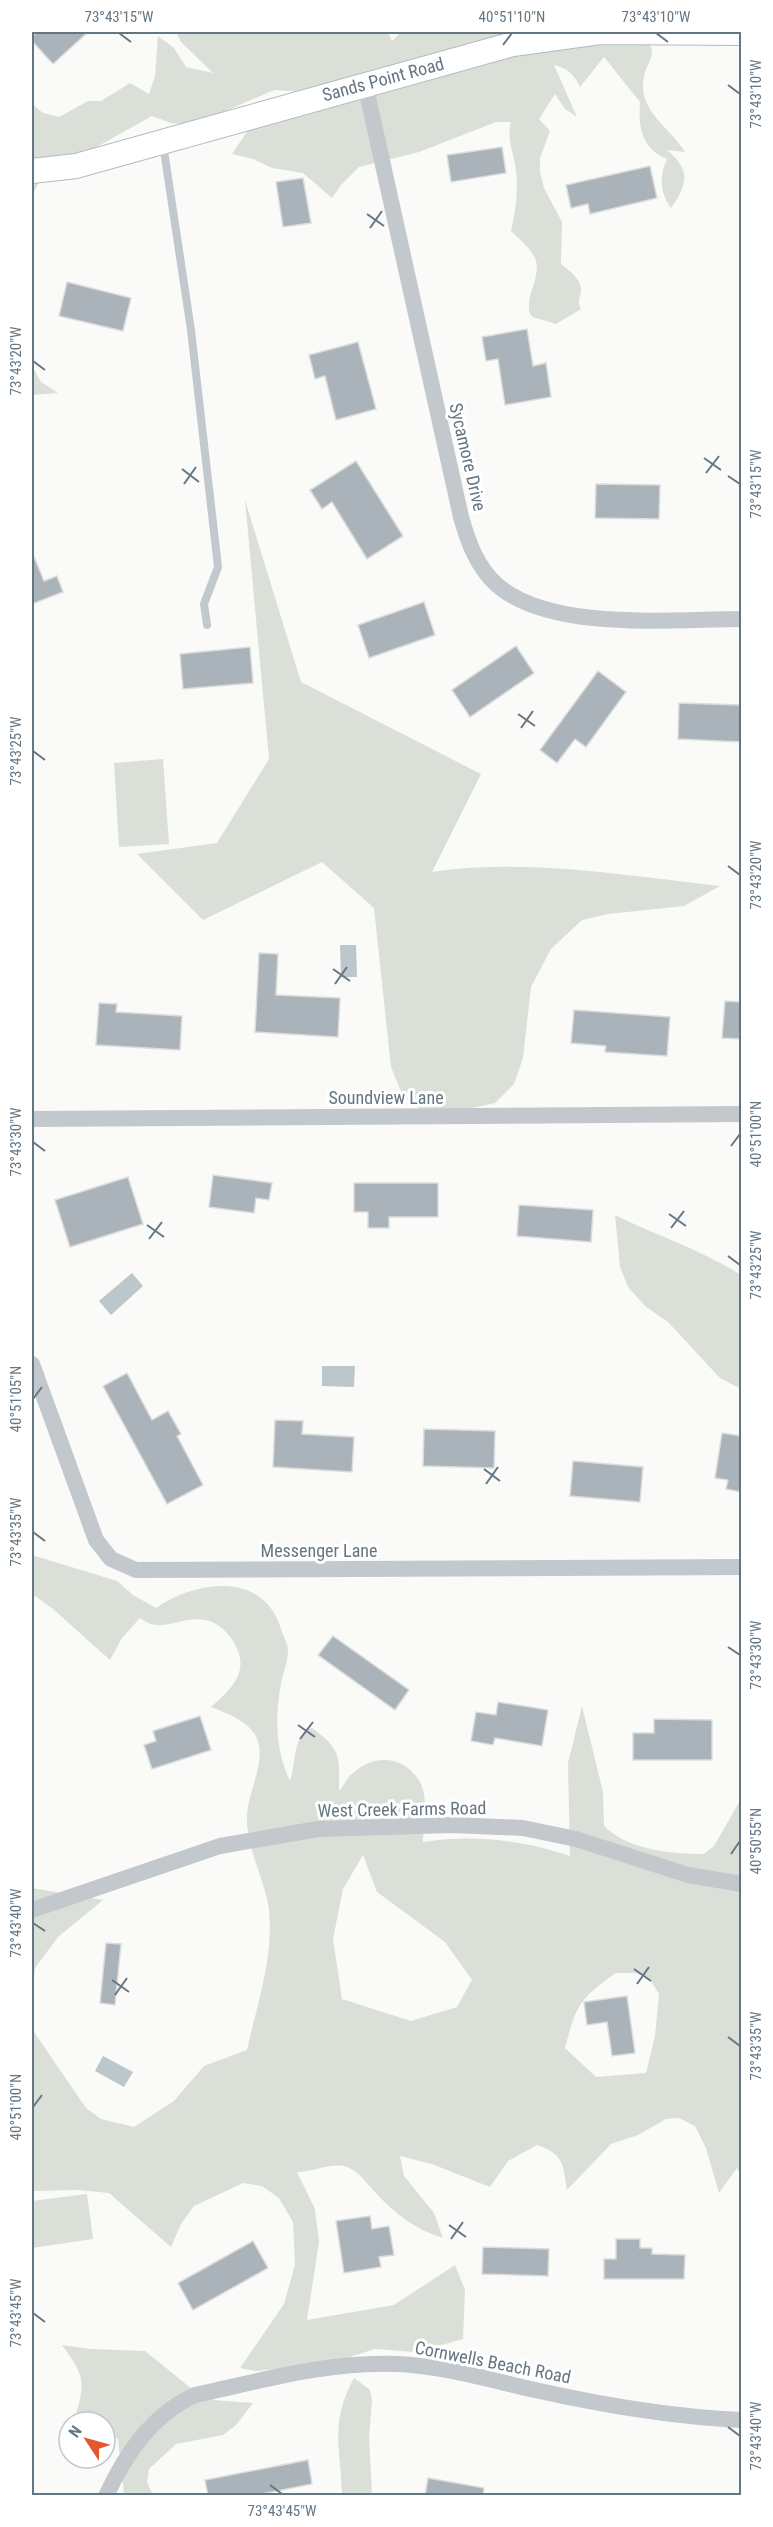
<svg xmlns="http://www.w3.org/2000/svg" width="773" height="2527" font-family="'Roboto Condensed',sans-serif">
<rect width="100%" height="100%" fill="#fafaf8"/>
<!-- green -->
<g fill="#dadfd7" fill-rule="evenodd">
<path d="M176,32H388L392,41L401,32H633C669,52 643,58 643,86C642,113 674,132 685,152L667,150C691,170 688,184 671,208C660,193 659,176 667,159C642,149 638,127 640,102L604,57L580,87C574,74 568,69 554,65L577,117L565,109L555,94L539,119L550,131L540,158V172L544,188L562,222L561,264C569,271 582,279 581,291C580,298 577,302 581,309L556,324L533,317L530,314C524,295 544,274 534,256C529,247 518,238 511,231C516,210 519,185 515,164C512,147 507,139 511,122H496L419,152L359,167L341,185L332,198L303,173L272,168L253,159L232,154L251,126L305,92L274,90L193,125L171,123L152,116L93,149L63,159L44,170L32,197V104L43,113L59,117L88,101H101L130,83L149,94L155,76L158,36L174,48L186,67L213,73L181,42Z"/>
<path d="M32,366L41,382L58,393L32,395Z"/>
<path d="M245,500L301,682L481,774L432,872C523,858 629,876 720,886L684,906L608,914L582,920L551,949L531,987L523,1058L514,1084L495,1103L464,1110L419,1108L403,1096L391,1067L374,908L322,862L203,920L137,854L217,843L269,759Z"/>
<path d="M163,759L169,844L119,847L114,763Z"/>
<path d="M615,1215C657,1236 702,1250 741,1275V1389L720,1378L668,1322L645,1306L628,1287L620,1267Z"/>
<path d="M32,1555L117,1581L133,1595L156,1608C197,1580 264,1571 281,1629C283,1636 288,1644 288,1651C288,1661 283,1673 281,1683C275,1718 275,1748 290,1781C297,1762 291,1737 312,1728C342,1750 339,1756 339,1791C344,1786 347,1777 353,1773C375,1753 405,1756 420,1782C429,1799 423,1823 423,1842C473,1834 522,1840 570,1856L568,1763L582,1706L603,1792L604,1826C628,1850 671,1854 704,1854L714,1846L741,1799V2175L737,2168L719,2193L706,2148L695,2126L679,2118L666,2119L638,2135L611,2144L567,2190C563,2164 564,2154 537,2145L508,2161L490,2187L432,2164L400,2156L404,2176L434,2213L443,2238C416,2230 394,2213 375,2192C367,2184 359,2171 347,2167C332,2162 313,2172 297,2172L315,2209L319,2242L307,2320L394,2305L455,2265L465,2290L463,2339L416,2352L375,2349L327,2364L256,2371L240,2368L284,2304L295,2265L293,2222L279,2198L262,2186L243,2183L194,2206L181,2224L171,2247L109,2193L78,2190L32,2191V2018L34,2032L86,2108L101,2119L134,2127L174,2101L204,2066L247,2050C257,2005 274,1956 269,1910C265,1880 248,1852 247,1821C246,1796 263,1770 259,1745C255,1723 228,1714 211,1707C235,1686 252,1668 231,1638C226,1631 218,1624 210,1621C182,1613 162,1636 140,1618L122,1638L110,1660L53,1609L32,1594ZM363,1855L377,1892L445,1942L472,1980L457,2007L411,2021L342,1999L333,1939L343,1889ZM616,1973H635L649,1978L659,1994L655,2036L646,2073L596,2077L565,2048C576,2005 580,1998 616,1973Z"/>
<path d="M32,1888L103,1900L58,1937L35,1968L32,2000Z"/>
<path d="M87,2194L93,2239L32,2248V2201Z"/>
<path d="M62,2345L90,2349L145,2351L192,2389L213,2400L253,2403L236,2425L223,2435L176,2444L149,2469L147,2482L153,2495H124L118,2439L105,2430V2422H73C86,2385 86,2377 62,2345Z"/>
<path d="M354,2378L370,2390L372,2400L369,2438L372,2495H342C341,2447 329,2424 354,2378Z"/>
</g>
<!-- water -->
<g fill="#bbc7cb">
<path d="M340,945H356L357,977H341Z"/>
<path d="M132,1273L143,1286L111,1315L99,1301Z"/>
<path d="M322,1366H355L354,1387L322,1386Z"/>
<path d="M103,2056L133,2072L124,2087L95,2071Z"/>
</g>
<!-- building -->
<g fill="#aab3b9" stroke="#dcdcda" stroke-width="1.5">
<path d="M37,32H88L53,64L32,41V37Z"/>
<path d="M502,147L506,173L451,182L447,155Z"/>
<path d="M650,166L657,198L590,214L588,204L571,208L566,185Z"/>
<path d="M303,178L311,223L283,227L276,182Z"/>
<path d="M67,282L131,298L123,331L59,316Z"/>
<path d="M527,329L533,366L546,363L551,397L505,405L498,359L486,361L482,337Z"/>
<path d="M358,342L376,409L336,420L325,376L315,379L309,355Z"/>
<path d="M356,461L403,536L367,559L332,502L322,509L310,490Z"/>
<path d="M596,484L660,485L659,519L595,518Z"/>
<path d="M32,552L44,581L57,576L63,592L32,604Z"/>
<path d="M424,602L435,635L369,658L358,625Z"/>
<path d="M516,646L534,673L470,717L452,690Z"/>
<path d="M250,647L253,683L183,689L180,654Z"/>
<path d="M598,671L626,692L586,747L575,739L557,763L540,750Z"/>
<path d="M679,703L741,705V742L678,739Z"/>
<path d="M259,953L278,954L276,995L340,998L338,1037L255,1032Z"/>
<path d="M725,1001L741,1002V1039L722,1038Z"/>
<path d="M99,1003L117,1004L116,1012L182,1016L180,1050L96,1045Z"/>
<path d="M574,1010L670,1017L667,1056L605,1052L606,1046L571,1043Z"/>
<path d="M213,1175L272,1183L269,1200L256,1198L254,1213L209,1207Z"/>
<path d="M128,1177L143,1224L70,1247L55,1200Z"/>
<path d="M354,1183H438V1217H389V1228H368V1212H354Z"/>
<path d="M519,1205L593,1210L591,1242L517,1236Z"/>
<path d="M127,1373L152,1420L168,1411L181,1434L177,1436L203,1485L167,1504L103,1386Z"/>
<path d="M275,1420L303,1421L302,1434L354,1437L352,1472L273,1467Z"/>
<path d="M424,1429L495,1431L494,1468L423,1466Z"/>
<path d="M722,1433L741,1436V1492L726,1489L728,1480L715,1478Z"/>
<path d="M573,1461L643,1467L640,1502L570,1496Z"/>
<path d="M333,1636L409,1690L395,1710L318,1655Z"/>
<path d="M498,1702L548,1710L542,1746L495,1738L493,1745L471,1741L476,1712L496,1715Z"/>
<path d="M200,1716L211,1750L152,1769L144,1745L156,1741L153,1731Z"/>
<path d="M654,1719L712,1720V1760H633V1733H654Z"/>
<path d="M106,1943L121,1944L115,2005L100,2003Z"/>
<path d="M627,1996L635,2053L612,2056L607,2022L587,2025L584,2002Z"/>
<path d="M370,2216L372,2229L389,2226L394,2255L379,2257L381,2267L344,2273L336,2221Z"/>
<path d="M616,2239H640V2248H652V2254L685,2255L684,2279H604V2259H616Z"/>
<path d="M253,2241L268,2268L193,2310L178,2283Z"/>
<path d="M483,2247L549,2249L548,2276L482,2274Z"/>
<path d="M308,2460L312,2484L252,2496H208L205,2480Z"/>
<path d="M428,2478L484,2488L483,2496H425Z"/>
</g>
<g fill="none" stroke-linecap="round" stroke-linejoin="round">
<defs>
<path id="secondary" d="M32,171L76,166L513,44L600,32L742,33"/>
</defs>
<!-- secondary casing -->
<use href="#secondary" stroke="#b3babf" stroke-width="26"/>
<!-- lane -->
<path stroke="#c3c8cc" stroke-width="8" d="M163,144L191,330L218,567L204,604L207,625"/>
<!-- street -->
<g stroke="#c3c8cc" stroke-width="16">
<path d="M365,84L461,517C468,542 477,567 497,585C551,632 672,619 742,619"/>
<path d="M32,1119L742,1114"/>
<path d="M32,1364L96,1540L111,1559L136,1570L742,1567"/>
<path d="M32,1910L220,1846L318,1829L452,1825L523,1828L576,1839L688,1875L742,1884"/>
<path d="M106,2496C126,2453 152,2415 195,2395C260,2381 330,2361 397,2364C443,2366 490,2380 535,2390C602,2405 673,2417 742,2420"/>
</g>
<!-- secondary -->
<use href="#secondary" stroke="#fff" stroke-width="24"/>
</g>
<!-- ticks -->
<path fill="none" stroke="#657683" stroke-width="2" d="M119,33L131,42M656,33L668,42M503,45L512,33M728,85L740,94M367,214L384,226M370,228L382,211M33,361L45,370M704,458L721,470M182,469L199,482M706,473L719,456M728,476L740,484M184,484L196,467M518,714L535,726M521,728L533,711M33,751L45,760M728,866L740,875M333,969L350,981M335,984L347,967M33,1142L45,1151M731,1146L740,1134M669,1214L686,1226M147,1225L164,1237M671,1228L684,1211M149,1239L162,1222M728,1256L740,1265M33,1399L42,1387M484,1469L500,1481M486,1484L498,1467M33,1532L45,1541M728,1647L740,1655M298,1725L315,1737M300,1739L313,1722M731,1854L740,1841M33,1923L45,1931M634,1969L651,1981M112,1980L129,1992M637,1984L649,1967M115,1995L127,1978M728,2037L740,2046M33,2107L42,2095M449,2225L466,2237M451,2239L463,2222M33,2313L45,2322M728,2427L740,2436M270,2485L282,2494"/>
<g text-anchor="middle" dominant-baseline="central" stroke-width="6" stroke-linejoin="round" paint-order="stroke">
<!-- street labels -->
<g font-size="18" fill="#657683" stroke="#fff">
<text transform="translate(383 79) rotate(-15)">Sands Point Road</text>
<text transform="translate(468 457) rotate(77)">Sycamore Drive</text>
<text x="386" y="1097">Soundview Lane</text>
<text x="319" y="1550">Messenger Lane</text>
<text transform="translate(402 1809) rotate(-1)">West Creek Farms Road</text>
<text transform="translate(493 2362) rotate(11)">Cornwells Beach Road</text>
</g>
</g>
<!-- border -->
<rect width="773" height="2527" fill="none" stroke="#ffffff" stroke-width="66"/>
<!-- north arrow -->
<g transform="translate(87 2440) rotate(306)"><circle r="28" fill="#ffffff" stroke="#c1c8cd" stroke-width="1.5"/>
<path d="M0-4.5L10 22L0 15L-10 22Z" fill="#e4572e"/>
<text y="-9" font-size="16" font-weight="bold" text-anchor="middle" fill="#657683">N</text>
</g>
<rect x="33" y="33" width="707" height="2461" fill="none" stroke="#657683" stroke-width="2"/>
<g font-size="15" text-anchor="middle" fill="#657683">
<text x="119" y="22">73°43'15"W</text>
<text x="512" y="22">40°51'10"N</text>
<text x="656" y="22">73°43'10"W</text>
<text transform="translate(756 94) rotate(-90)" y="5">73°43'10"W</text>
<text transform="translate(16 361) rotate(-90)" y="5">73°43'20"W</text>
<text transform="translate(756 484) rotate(-90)" y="5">73°43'15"W</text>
<text transform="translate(16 751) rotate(-90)" y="5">73°43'25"W</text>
<text transform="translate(756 875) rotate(-90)" y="5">73°43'20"W</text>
<text transform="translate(756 1134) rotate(-90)" y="5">40°51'00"N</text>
<text transform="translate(16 1142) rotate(-90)" y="5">73°43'30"W</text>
<text transform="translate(756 1265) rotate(-90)" y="5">73°43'25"W</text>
<text transform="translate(16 1399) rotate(-90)" y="5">40°51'05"N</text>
<text transform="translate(16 1532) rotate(-90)" y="5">73°43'35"W</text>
<text transform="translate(756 1655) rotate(-90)" y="5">73°43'30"W</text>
<text transform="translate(756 1841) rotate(-90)" y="5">40°50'55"N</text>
<text transform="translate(16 1923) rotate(-90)" y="5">73°43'40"W</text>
<text transform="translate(756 2046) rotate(-90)" y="5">73°43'35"W</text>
<text transform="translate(16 2107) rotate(-90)" y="5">40°51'00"N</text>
<text transform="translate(16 2313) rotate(-90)" y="5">73°43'45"W</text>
<text transform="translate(756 2436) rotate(-90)" y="5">73°43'40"W</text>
<text x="282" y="2516">73°43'45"W</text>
</g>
</svg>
